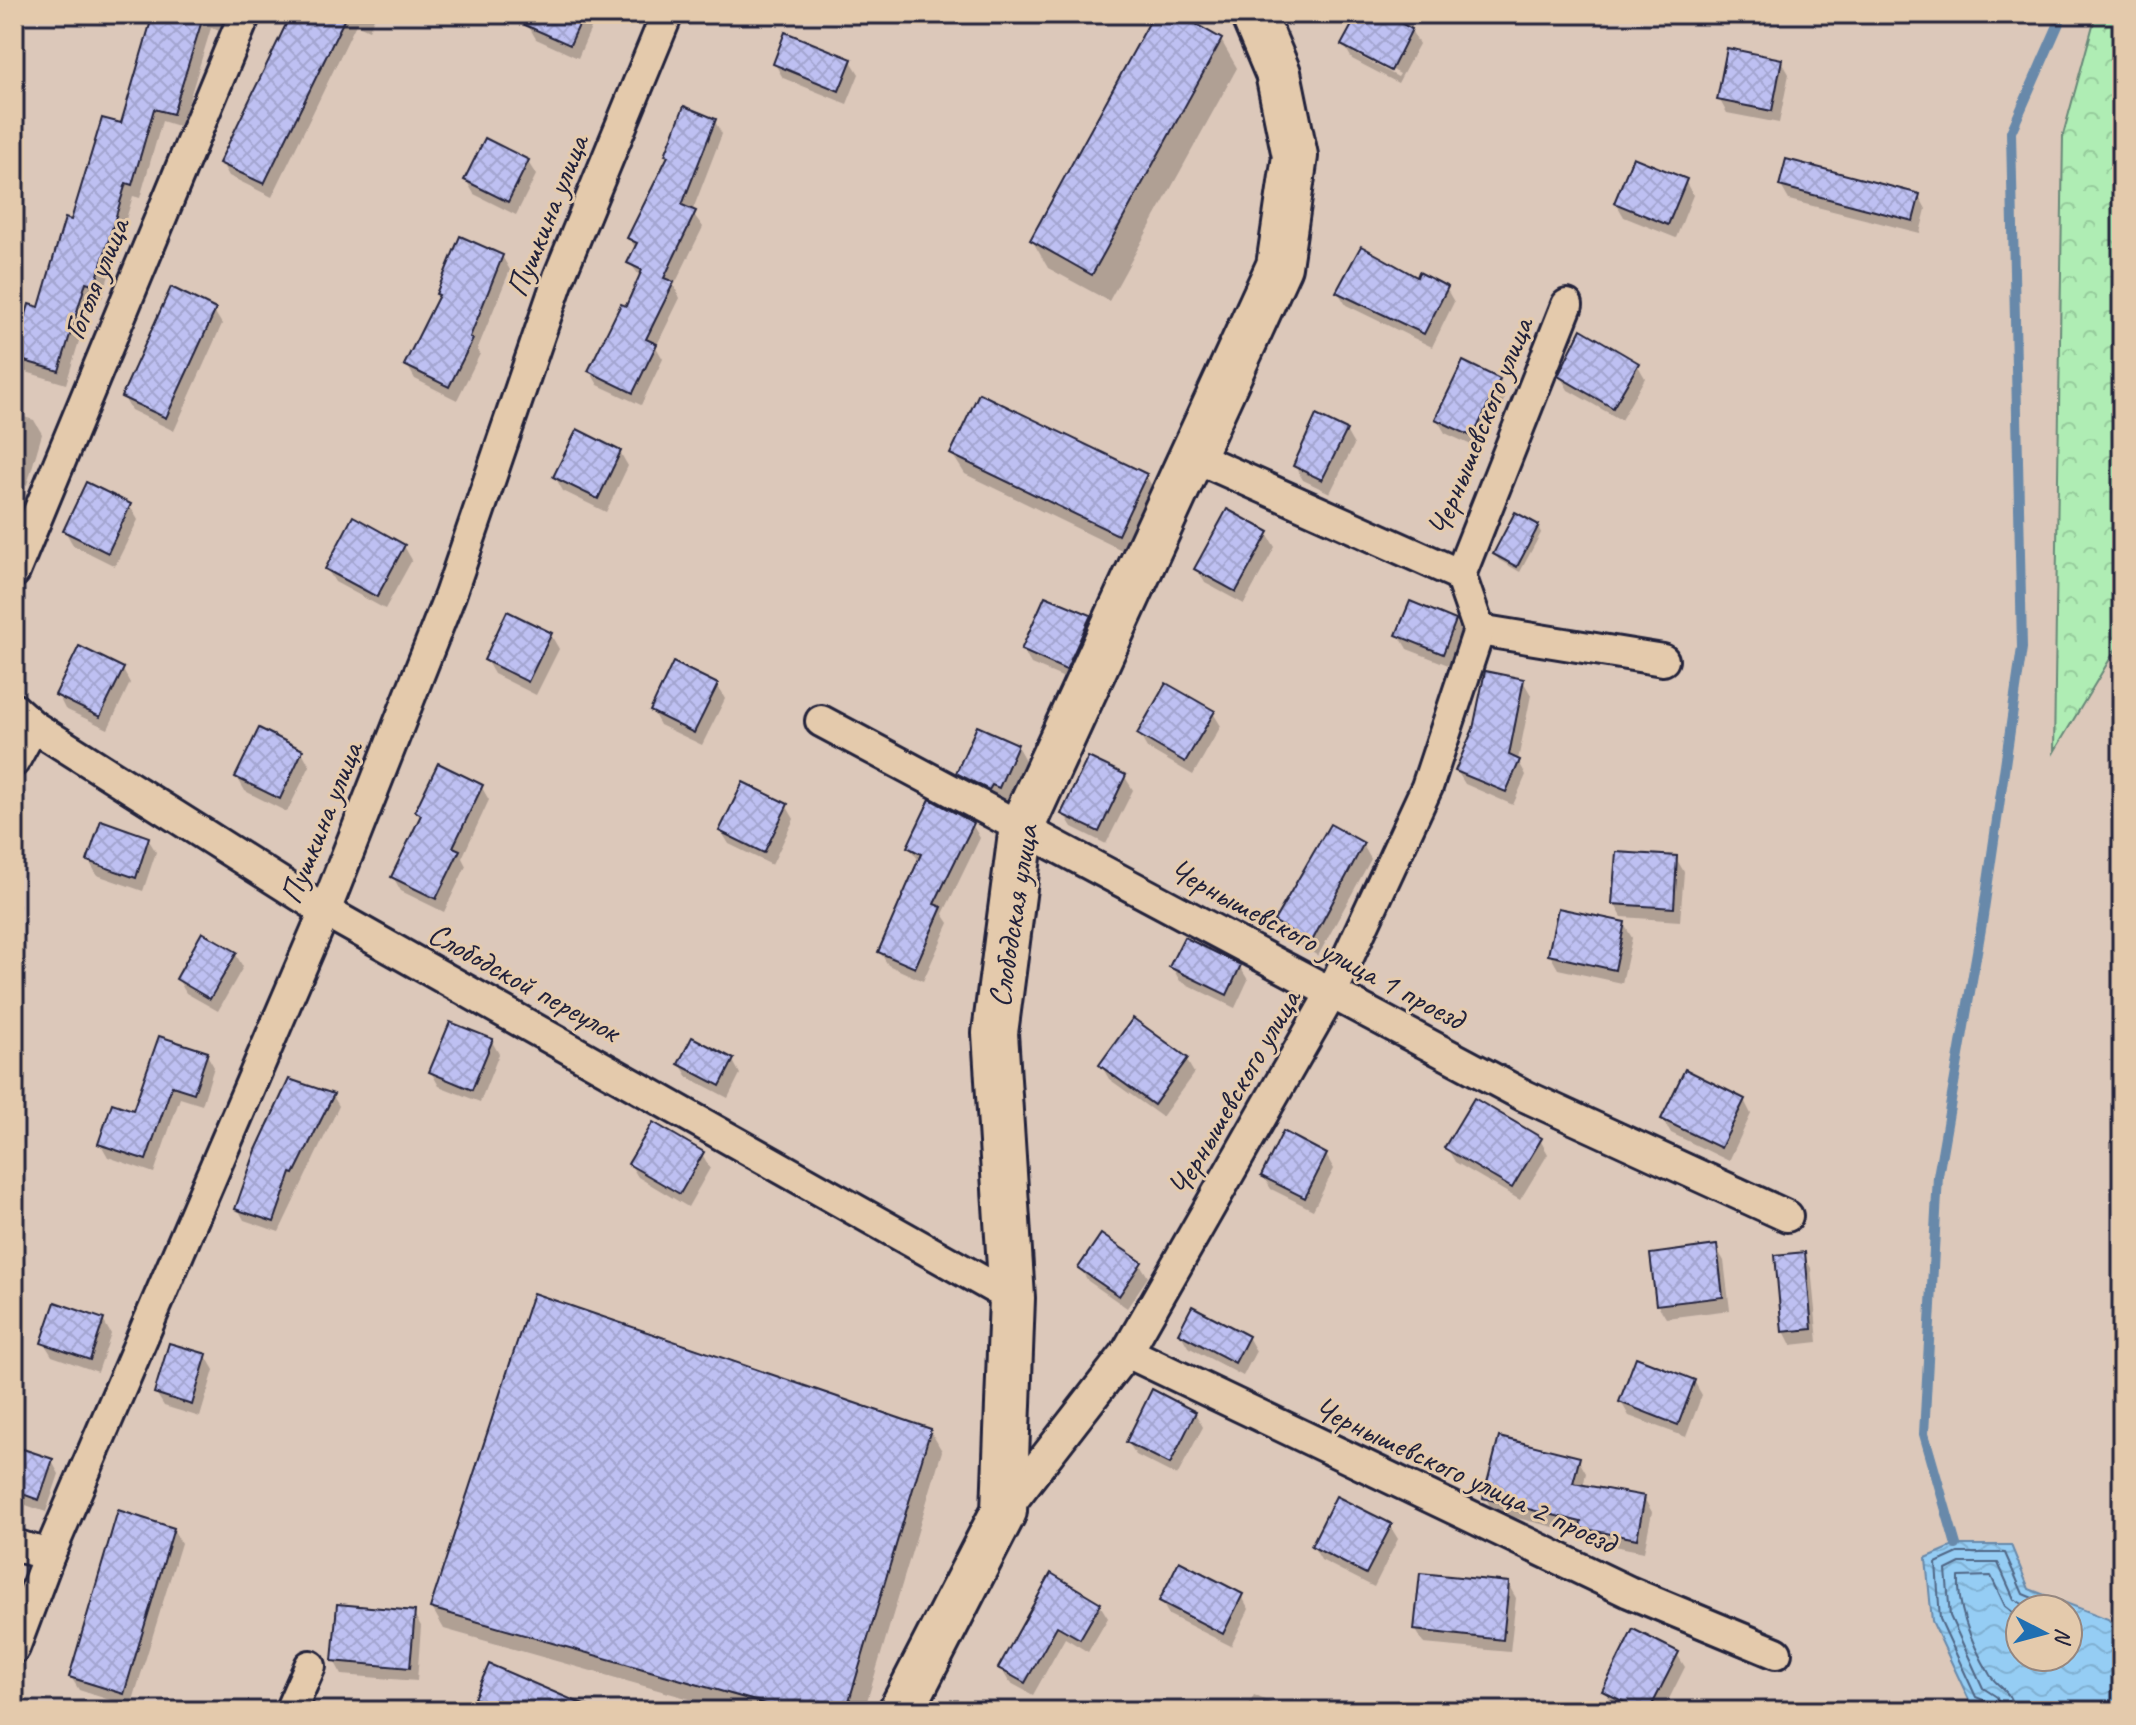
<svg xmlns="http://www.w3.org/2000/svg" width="2136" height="1725" font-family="Caveat,sans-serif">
<defs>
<pattern id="forest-crowns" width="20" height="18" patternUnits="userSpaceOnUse" patternTransform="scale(2)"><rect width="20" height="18" fill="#afedb4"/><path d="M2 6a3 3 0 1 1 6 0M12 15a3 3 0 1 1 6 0" fill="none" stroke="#96cb9c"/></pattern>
<pattern id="water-waves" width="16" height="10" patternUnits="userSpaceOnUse" patternTransform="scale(2)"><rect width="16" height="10" fill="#95cdf4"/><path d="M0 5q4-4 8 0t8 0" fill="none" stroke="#80b0d2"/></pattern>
<pattern id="building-cross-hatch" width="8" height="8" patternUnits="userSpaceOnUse" patternTransform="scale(2)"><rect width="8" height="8" fill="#bec0f2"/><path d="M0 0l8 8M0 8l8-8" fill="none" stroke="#a3a5d0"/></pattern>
</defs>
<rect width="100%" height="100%" fill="#dcc8ba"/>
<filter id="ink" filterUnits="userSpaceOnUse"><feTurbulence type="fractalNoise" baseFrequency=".0125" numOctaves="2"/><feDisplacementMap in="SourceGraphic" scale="16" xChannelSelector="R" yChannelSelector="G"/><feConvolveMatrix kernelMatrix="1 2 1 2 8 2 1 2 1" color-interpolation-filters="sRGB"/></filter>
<g filter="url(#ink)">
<!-- forest -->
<path fill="url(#forest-crowns)" stroke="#688878" stroke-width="2" d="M2096,14H2122V639L2054,752L2063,135Z"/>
<!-- water -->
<path fill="url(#water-waves)" stroke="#6789aa" stroke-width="2" fill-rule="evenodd" d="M1956,1545H2011L2029,1589L2108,1619L2122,1633V1711H2016L1972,1706L1932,1621L1926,1558ZM2020,1609H2068V1657H2020Z"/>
<!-- shadow -->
<g fill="#0003" fill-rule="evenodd">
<path d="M171,14H230L225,32L211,28L181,127L162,121L140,198L133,196L102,298L93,295L66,384L23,371L16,357L40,310L73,222L122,126Z"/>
<path d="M309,14H376L369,30L356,24L272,197L229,176L221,162Z"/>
<path d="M533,14H597L578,58L536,39L528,25Z"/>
<path d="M1156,14H1173L1221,40L1237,68L1109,301L1048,268L1032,240Z"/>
<path d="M1360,14H1380L1411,30L1419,44L1398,83L1352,59L1344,45ZM1353,48L1400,74L1398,77L1353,53Z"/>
<path d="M1781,60L1789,74L1779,123L1727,113L1719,99Z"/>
<path d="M851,61L859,74L847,104L783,78L775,64Z"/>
<path d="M714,120L722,134L692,212L703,227L674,286L680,298L656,347L663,359L641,405L598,385L590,371L641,278L630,263L636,250L630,238L669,158L667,155Z"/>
<path d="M528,162L536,175L516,215L474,194L466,180Z"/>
<path d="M1685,181L1693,195L1676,238L1624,217L1616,203Z"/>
<path d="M1781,186L1919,196L1926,209L1920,233L1789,200Z"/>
<path d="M502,256L510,270L477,350L480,354L457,400L415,379L407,365L440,297L438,294Z"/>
<path d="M1418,280L1446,288L1454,302L1432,347L1346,305L1338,292Z"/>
<path d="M214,311L222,324L174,431L131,410L123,396Z"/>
<path d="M1637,364L1645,378L1621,420L1568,390L1560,376Z"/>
<path d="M1499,380L1507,394L1480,449L1445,433L1437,419Z"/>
<path d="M14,414L34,420L42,434L27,485L14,481Z"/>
<path d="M1346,431L1354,445L1330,493L1303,480L1295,466Z"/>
<path d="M620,452L628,466L606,512L563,491L555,477Z"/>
<path d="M952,454L1146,476L1158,496L1130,554L965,474Z"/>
<path d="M130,506L138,520L115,566L73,545L65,531Z"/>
<path d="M1538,526L1541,533L1520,572L1499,560L1495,554Z"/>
<path d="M1267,534L1275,547L1244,604L1205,583L1197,569Z"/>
<path d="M404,546L412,560L385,609L335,582L327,569Z"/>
<path d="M1090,617L1098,631L1074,682L1031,664L1023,650Z"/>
<path d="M1455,621L1463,635L1451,666L1407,649L1399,635Z"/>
<path d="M551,635L559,649L536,695L494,674L486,660Z"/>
<path d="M123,670L130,683L108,729L65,709L58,695Z"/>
<path d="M1523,681L1531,695L1518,760L1526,775L1513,805L1465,784L1457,771Z"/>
<path d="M717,685L725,699L702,745L660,725L652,711Z"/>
<path d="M1213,713L1221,726L1193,775L1147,748L1139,734Z"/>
<path d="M1017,746L1025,760L1007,801L1000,798L997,803L967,786L959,773Z"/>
<path d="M302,752L310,766L287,812L245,791L237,777Z"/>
<path d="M1125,777L1133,790L1106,844L1072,827L1064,814Z"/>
<path d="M481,786L489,800L462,858L466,866L444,912L401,891L393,877L421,819L417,811Z"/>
<path d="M786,805L794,819L772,865L729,844L721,831Z"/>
<path d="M972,824L980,838L943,914L949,923L923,981L888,965L880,952L920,862L909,847Z"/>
<path d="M148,839L156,852L143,891L97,875L89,861Z"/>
<path d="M1363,845L1371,859L1318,956L1285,935L1277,921Z"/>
<path d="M1676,858L1684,872L1680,921L1622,917L1614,903Z"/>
<path d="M14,895L20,906L14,925Z"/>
<path d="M1624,924L1632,938L1622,983L1558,969L1550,955Z"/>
<path d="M235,953L243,967L218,1011L186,993L178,979Z"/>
<path d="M1172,967H1240L1248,980L1235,1008L1180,981Z"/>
<path d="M491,1040L499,1054L480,1102L439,1086L431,1072Z"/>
<path d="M206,1053L214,1067L202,1105L180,1098L154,1173L108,1157L100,1143Z"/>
<path d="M1186,1059L1194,1073L1162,1117L1109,1079L1101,1065Z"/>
<path d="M733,1061L740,1074L728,1098L688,1077L680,1064Z"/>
<path d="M333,1096L339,1106L279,1232L244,1220L238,1209Z"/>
<path d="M1744,1100L1751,1114L1729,1161L1671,1133L1663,1119Z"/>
<path d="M1540,1140L1548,1154L1520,1200L1455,1162L1447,1148Z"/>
<path d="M702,1154L710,1168L688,1207L638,1177L630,1164Z"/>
<path d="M1326,1155L1334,1169L1313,1210L1271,1189L1263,1176Z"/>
<path d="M1716,1247L1724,1261L1730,1310L1666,1318L1658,1305Z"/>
<path d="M1803,1254L1811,1268L1818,1342L1791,1345L1784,1331Z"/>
<path d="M1140,1264L1148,1277L1127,1308L1088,1281L1080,1268Z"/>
<path d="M103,1320L111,1334L98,1372L52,1356L44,1343Z"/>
<path d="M1180,1333L1248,1337L1256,1351L1243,1376L1188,1347Z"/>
<path d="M206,1356L214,1370L200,1417L164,1406L156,1393Z"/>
<path d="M1694,1381L1702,1395L1686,1437L1629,1416L1621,1402Z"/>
<path d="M1195,1413L1203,1427L1177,1476L1136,1455L1128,1442Z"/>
<path d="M930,1430L942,1451L864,1711H732L444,1629L432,1608Z"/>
<path d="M14,1448L51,1460L59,1474L46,1512L14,1501Z"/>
<path d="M1578,1459L1586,1473L1583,1487L1644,1498L1652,1512L1644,1552L1590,1541L1586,1535L1493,1512L1486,1498Z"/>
<path d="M1390,1526L1398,1539L1374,1587L1321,1560L1313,1546Z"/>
<path d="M173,1529L181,1543L131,1707L79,1690L71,1677Z"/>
<path d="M1052,1576L1100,1605L1108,1618L1088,1652L1065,1638L1033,1695L1009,1682L1001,1668Z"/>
<path d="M1508,1584L1516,1598L1510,1652L1424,1644L1416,1630Z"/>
<path d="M1241,1595L1249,1609L1231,1646L1169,1615L1161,1601Z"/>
<path d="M413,1613L421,1626L417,1681L342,1675L334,1661Z"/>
<path d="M1677,1654L1685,1667L1663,1711H1625L1612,1705L1605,1691Z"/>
<path d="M1254,1695L1288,1711H1246Z"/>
<path d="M476,1698L581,1711H484Z"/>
</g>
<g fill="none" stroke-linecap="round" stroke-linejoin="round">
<!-- shore -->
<g stroke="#506685" stroke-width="2">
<path d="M1991,1711L1988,1702L1976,1697L1940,1619L1936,1563L1958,1553H2005L2023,1594L2059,1609"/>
<path d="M2001,1711L1997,1697L1983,1688L1950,1616L1946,1570L1960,1563H1998L2014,1599L2031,1609"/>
<path d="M2013,1711C2012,1690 1999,1689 1990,1675C1973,1646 1957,1611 1959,1577L1991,1576L2005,1606L2020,1618"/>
</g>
<!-- stream -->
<path stroke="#6789aa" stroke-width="10" d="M1956,1545L1924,1434L1938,1176L1982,923L2022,648L2011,132L2063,14"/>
</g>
<!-- building -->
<g fill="url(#building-cross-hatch)" stroke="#22223b" stroke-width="2">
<path d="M153,14H204L173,114L154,109L132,185L126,183L95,285L86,282L59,371L14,358L29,304L39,307L65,218L71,220L102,118L121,123Z"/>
<path d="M291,14H347L264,184L219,163Z"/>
<path d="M500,14H584L570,45Z"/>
<path d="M1154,14H1178L1222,39L1092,275L1030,240Z"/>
<path d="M1358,14H1384L1412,29L1391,71L1341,45Z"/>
<path d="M785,32L852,59L839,91L773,64Z"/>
<path d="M1727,48L1782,59L1772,111L1717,100Z"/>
<path d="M684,106L716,119L682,205L696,211L664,278L674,282L646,339L657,344L633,393L588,371L621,304L626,306L642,270L627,263L637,243L627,238L668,156L665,155Z"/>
<path d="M485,138L529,160L508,202L464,180Z"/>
<path d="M1633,157L1687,179L1668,225L1614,203Z"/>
<path d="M1786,159L1920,194L1913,221L1779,186Z"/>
<path d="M460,236L503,255L470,337L473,339L449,387L404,365L439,295L436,294Z"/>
<path d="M1361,246L1417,277L1419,272L1448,287L1424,334L1336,292Z"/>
<path d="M171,287L216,309L166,418L121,397Z"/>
<path d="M1581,329L1639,363L1613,408L1558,376Z"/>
<path d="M1463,361L1500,379L1473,437L1435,419Z"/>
<path d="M979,393L1147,474L1118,535L950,454Z"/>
<path d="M1316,415L1347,430L1322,480L1293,466Z"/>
<path d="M577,429L621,451L598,499L553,477Z"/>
<path d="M86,482L131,504L108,553L63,531Z"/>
<path d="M1227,509L1269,532L1236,592L1194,569Z"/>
<path d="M1515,512L1539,525L1517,567L1493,554Z"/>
<path d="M353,516L405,545L377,597L325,569Z"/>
<path d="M1045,596L1091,615L1066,670L1021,650Z"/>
<path d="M1410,601L1456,620L1443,654L1396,635Z"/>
<path d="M507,611L552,633L528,682L484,660Z"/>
<path d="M79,646L124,668L100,717L55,695Z"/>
<path d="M673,662L718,684L694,733L650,711Z"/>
<path d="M1485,671L1524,679L1509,755L1520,760L1506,792L1455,771L1473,729Z"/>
<path d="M1166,683L1215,711L1185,762L1137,734Z"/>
<path d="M977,726L1018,744L999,788L992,785L989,790L956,773Z"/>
<path d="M259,728L303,750L280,799L235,777Z"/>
<path d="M1088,757L1126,775L1099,832L1061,814Z"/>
<path d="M438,763L483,785L453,847L460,850L436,899L391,877L421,815L415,811Z"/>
<path d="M743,782L788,804L764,853L719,831Z"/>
<path d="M930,799L974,823L934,904L942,907L915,968L878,952L921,854L907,847Z"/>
<path d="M101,820L149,837L136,878L87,861Z"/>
<path d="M1330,824L1364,843L1311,943L1274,921Z"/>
<path d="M1616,852L1677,856L1674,908L1612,904Z"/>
<path d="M1558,908L1625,922L1615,970L1548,955Z"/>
<path d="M202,932L237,952L210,999L176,979Z"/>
<path d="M1184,937L1241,965L1227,995L1169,967Z"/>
<path d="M1133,1018L1188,1058L1154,1105L1099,1065Z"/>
<path d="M450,1022L493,1039L472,1090L429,1072Z"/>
<path d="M159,1036L208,1052L194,1093L172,1086L146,1160L98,1144L112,1103L133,1110Z"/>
<path d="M692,1037L734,1059L720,1086L678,1064Z"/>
<path d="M1685,1069L1745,1099L1721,1148L1661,1119Z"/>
<path d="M289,1079L334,1094L294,1174L291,1173L274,1222L235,1209L256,1150Z"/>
<path d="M1474,1098L1542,1138L1512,1188L1444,1148Z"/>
<path d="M653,1122L704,1152L680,1194L628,1164Z"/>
<path d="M1283,1131L1327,1154L1305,1198L1261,1176Z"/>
<path d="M1101,1234L1142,1262L1119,1296L1078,1268Z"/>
<path d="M1717,1245L1723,1297L1656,1305L1650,1254Z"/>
<path d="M1805,1252L1812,1329L1782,1332L1775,1255Z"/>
<path d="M533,1293L931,1429L846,1711H790L430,1608Z"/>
<path d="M55,1302L104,1319L90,1360L41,1343Z"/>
<path d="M1192,1306L1249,1336L1235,1363L1178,1333Z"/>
<path d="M169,1343L207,1354L192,1405L154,1393Z"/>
<path d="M1636,1357L1695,1380L1678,1425L1619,1402Z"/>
<path d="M1152,1389L1196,1412L1170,1464L1126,1442Z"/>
<path d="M1499,1437L1580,1457L1573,1483L1645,1496L1637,1539L1580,1528L1581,1522L1483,1498Z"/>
<path d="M14,1446L53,1459L39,1500L14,1491Z"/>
<path d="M1336,1496L1392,1524L1366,1574L1311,1546Z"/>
<path d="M118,1510L174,1528L124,1694L69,1677Z"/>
<path d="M1179,1561L1243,1594L1223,1634L1159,1601Z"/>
<path d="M1051,1573L1101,1603L1080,1639L1057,1626L1025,1683L998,1668Z"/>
<path d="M1420,1573L1509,1582L1503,1640L1414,1630Z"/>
<path d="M337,1604L415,1611L410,1668L332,1661Z"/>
<path d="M1633,1629L1679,1652L1649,1711H1642L1602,1691Z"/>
<path d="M489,1664L598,1711H504L474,1698Z"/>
</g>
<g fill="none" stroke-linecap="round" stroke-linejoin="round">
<defs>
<g id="street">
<path d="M1193,456L1460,575L1479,630L1663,660"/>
<path d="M14,572L245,14"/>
<path d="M1460,575L1567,305"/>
<path d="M14,709L33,726L325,911L1012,1298"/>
<path d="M821,721L1525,1096L1787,1216"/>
<path d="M14,761L33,726"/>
<path d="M1127,1352L1629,1592L1776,1653"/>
<path d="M1004,1511L1127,1352L1331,994L1427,787L1479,630"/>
<path d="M14,1545L49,1555"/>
<path d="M14,1648L49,1555L325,911L450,595L559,277L667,14"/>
<path d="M290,1711L310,1666"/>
</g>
<path id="secondary" d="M901,1711L1004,1511L1012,1298L995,1033L1022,826L1279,266L1295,156L1278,73L1253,14"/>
</defs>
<!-- street casing -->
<use href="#street" stroke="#22223b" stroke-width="36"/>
<!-- secondary casing -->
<use href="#secondary" stroke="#22223b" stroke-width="50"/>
<!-- street -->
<use href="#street" stroke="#e4caac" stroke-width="30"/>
<!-- secondary -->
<use href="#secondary" stroke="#e4caac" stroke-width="44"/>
</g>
</g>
<g text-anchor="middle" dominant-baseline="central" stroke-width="6" stroke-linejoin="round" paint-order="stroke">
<!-- street labels -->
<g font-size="32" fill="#22223b" stroke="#e4caac">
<text transform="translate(547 216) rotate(-68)">Пушкина улица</text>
<text transform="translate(96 279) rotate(-68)">Гоголя улица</text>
<text transform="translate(1480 427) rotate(-68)">Чернышевского улица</text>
<text transform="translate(321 823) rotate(-68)">Пушкина улица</text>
<text transform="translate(1013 916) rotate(-81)">Слободская улица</text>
<text transform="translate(1317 944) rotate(28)">Чернышевского улица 1 проезд</text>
<text transform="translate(524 982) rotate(29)">Слободской переулок</text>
<text transform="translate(1234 1093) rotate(-60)">Чернышевского улица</text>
<text transform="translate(1465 1475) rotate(25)">Чернышевского улица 2 проезд</text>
</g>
</g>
<!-- margin -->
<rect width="2136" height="1725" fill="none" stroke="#e4caac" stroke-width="48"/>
<rect x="24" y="24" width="2088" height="1677" fill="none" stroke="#22223b" stroke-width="3" filter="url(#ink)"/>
<!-- north arrow -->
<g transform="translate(2044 1633) rotate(96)"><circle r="38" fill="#e4caac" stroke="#96877f" stroke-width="2"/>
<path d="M0-6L14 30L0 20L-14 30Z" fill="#1f6fb2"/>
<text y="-12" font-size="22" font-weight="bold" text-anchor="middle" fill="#22223b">N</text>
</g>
</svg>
